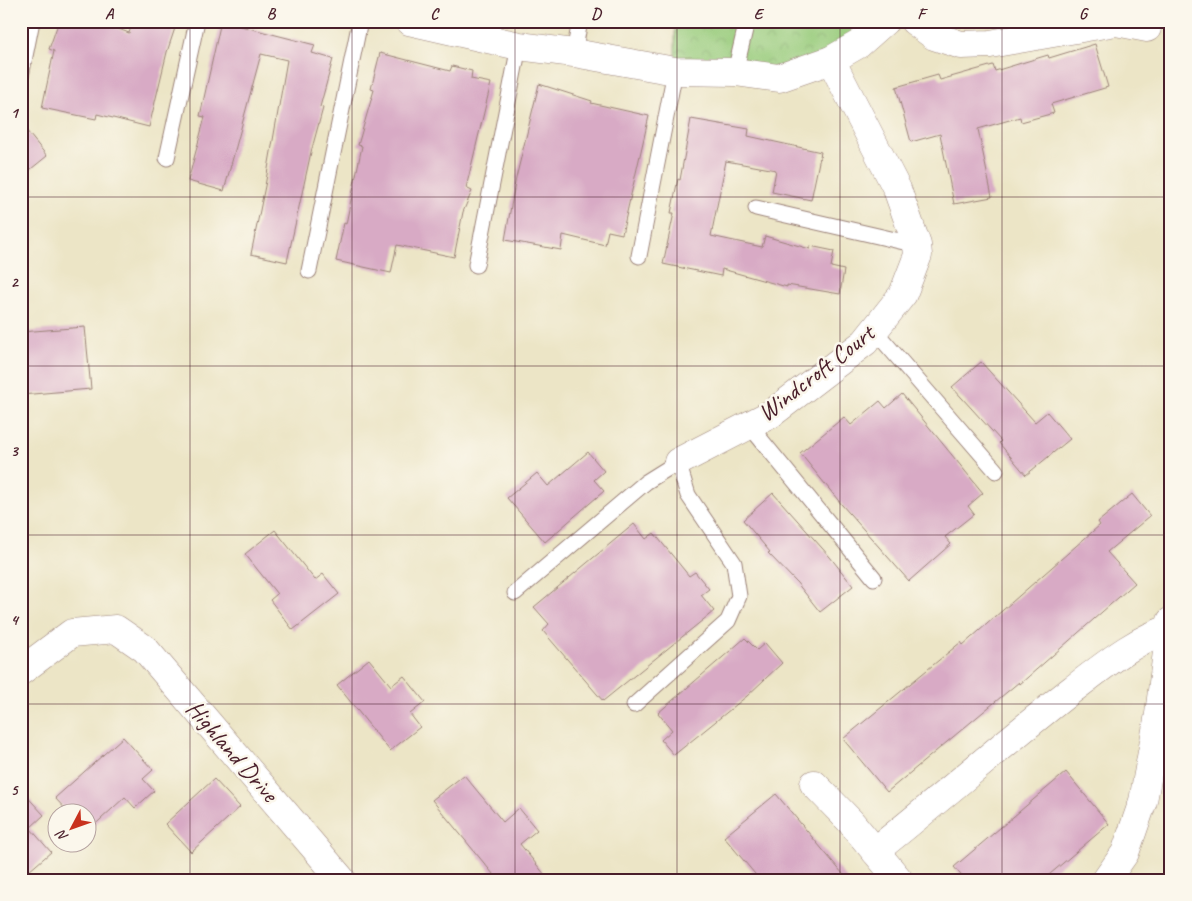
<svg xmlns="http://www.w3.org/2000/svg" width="1192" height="901" font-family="Caveat,sans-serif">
<defs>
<pattern id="park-crowns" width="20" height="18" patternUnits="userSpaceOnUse" patternTransform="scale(1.25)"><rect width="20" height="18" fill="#99cc7d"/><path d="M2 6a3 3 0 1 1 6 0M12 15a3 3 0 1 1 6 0" fill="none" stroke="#85af6c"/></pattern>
</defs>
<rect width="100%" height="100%" fill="#fbf7ec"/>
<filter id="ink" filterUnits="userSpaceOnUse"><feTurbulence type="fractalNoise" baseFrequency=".02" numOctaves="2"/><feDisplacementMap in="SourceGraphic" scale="10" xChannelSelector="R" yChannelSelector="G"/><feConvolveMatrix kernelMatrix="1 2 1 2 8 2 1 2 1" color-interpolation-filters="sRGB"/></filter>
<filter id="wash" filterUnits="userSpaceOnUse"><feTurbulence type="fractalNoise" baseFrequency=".0096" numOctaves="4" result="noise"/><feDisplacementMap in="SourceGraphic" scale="20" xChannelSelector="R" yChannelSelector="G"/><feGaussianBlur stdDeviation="1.12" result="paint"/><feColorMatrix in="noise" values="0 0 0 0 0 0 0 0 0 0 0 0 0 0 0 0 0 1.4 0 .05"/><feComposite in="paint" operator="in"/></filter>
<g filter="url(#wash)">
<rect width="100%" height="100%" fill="#ece5c6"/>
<!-- park -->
<path fill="url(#park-crowns)" stroke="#727654" d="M675,21H885L831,60L735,72L675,71Z"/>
<g id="blocks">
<!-- building -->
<g fill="#d8aac5">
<path d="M59,21H98L129,33L133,21H156L175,28L167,52L149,127L97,114L96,119L42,108L54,51L49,49Z"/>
<path d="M221,21L315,45L312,53L333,59L320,107L323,108L311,152L287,262L251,254L265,186L287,60L261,54L224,191L188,181L205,117L200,116Z"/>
<path d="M1095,44L1108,87L1051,104L1054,113L1021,122L1020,117L978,129L992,197L954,204L940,134L911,142L896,87L938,75L940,80L993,65L995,71L1048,55L1049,58Z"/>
<path d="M380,53L450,71L452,66L472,71L471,79L491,83L466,188L472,191L463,212L454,257L397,245L391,273L336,261L344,223L346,224L362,146L358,145L374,90L371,89Z"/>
<path d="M539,84L592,101L591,103L649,116L622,234L608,231L605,245L563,235L561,250L505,240L516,178Z"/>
<path d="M691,119L749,129L748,136L821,152L811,200L772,192L776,170L726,161L711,236L762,247L765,236L810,249V246L834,251L831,267L844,270L840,294L787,285V287L722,269L721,276L663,264L674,213H671L678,179L680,180Z"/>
<path d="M21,124L47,156L21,177Z"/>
<path d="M85,327L91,389L21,395V332Z"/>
<path d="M981,362L1035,422L1047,412L1070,439L1026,475L999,443L1001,441L952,387Z"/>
<path d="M902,394L983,493L968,506L974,514L945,537L951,544L909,581L842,505L800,453L844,417L851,425L880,401L886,408Z"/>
<path d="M588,452L604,471L594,480L604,491L545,542L507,498L537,473L548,486Z"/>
<path d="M773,493L830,557L853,586L820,612L797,583L768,553L770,552L743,520Z"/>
<path d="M1132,494L1150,516L1107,552L1135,583L1020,684L1019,682L887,792L843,739L961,642L963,645L1100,525L1098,522Z"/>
<path d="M634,524L646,539L654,533L689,576L695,572L709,589L701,595L714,611L603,701L543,631L549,624L534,607Z"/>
<path d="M275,530L315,580L323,574L339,594L293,630L270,600L277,594L245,554Z"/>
<path d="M745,638L757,650L765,643L782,663L747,696L674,755L661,740L672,730L658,713Z"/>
<path d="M369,659L391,686L404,676L425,702L410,714L420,727L390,751L337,685Z"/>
<path d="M123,737L153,770L143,779L154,791L135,808L125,797L88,831V814H70L55,798Z"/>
<path d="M1066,772L1109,824L1043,880H965L954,867Z"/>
<path d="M464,775L503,822L519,808L537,830L520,844L549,880H498L432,800Z"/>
<path d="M214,779L240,807L191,852L165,824Z"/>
<path d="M21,790L44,815L30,828L51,852L21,878Z"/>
<path d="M776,794L848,880H760L724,837Z"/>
</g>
</g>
</g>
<g filter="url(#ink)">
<use href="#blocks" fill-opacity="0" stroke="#9b8278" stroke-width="1"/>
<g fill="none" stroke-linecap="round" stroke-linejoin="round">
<defs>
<g id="service">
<path d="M574,53L580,21"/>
<path d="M735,72L747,21"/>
<path d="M21,76L32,21"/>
<path d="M167,158L197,21"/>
<path d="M756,208L917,245"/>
<path d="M639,256L675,71"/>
<path d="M476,265L519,46"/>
<path d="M309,271L360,21"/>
<path d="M874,330L996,471"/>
<path d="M749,425L874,578"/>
<path d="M515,593L646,482L678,462L688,495L734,563L739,596L728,621L634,705"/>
</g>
<g id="minor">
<path d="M409,21L519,46L574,53L675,71L735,72L779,78L831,60L859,44L885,21"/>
<path d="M914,21L934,36L961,45L990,44L1116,22L1147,28"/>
<path d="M678,462L771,414L865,342L903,294L918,255L917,245L897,189L831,60"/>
<path d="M21,671L72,633L116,629L145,649L342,880"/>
<path d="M814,784L850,821L899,880"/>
<path d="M875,851C942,798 1006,741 1073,689C1101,668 1137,638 1170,629"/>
<path d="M1106,880L1125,853L1143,801L1159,714L1171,621"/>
</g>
</defs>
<!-- service casing -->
<use href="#service" stroke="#9b8278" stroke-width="17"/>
<!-- minor casing -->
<use href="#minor" stroke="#9b8278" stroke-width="29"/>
<!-- service -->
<use href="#service" stroke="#fff" stroke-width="15"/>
<!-- minor -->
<use href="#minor" stroke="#fff" stroke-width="28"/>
</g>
</g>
<!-- grid -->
<path fill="none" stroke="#4a1f2b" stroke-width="1" stroke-opacity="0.55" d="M190,21V880M352,21V880M515,21V880M677,21V880M840,21V880M1002,21V880M21,197H1171M21,366H1171M21,535H1171M21,704H1171"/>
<g text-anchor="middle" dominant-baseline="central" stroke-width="5" stroke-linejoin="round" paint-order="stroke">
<!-- street labels -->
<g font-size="25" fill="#4a1f2b" stroke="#fbf7ec">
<text transform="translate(816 373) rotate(-38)">Windcroft Court</text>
<text transform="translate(232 751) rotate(49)">Highland Drive</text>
</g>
</g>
<!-- margin -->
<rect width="1192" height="901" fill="none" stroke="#fbf7ec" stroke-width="55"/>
<!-- north arrow -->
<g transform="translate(72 828) rotate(229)"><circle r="24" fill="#fbf7ec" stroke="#b4a19f"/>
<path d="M0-4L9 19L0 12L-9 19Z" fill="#c8321e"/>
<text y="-8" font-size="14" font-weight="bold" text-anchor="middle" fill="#4a1f2b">N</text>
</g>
<rect x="28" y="28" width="1136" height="846" fill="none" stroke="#4a1f2b" stroke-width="2"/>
<g font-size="16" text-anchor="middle" font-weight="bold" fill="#4a1f2b">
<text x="109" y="19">A</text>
<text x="271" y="19">B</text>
<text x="434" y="19">C</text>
<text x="596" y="19">D</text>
<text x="758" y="19">E</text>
<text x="921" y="19">F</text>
<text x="1083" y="19">G</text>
<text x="14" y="118">1</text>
<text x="14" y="287">2</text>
<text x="14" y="456">3</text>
<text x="14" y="625">4</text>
<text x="14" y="795">5</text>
</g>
</svg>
